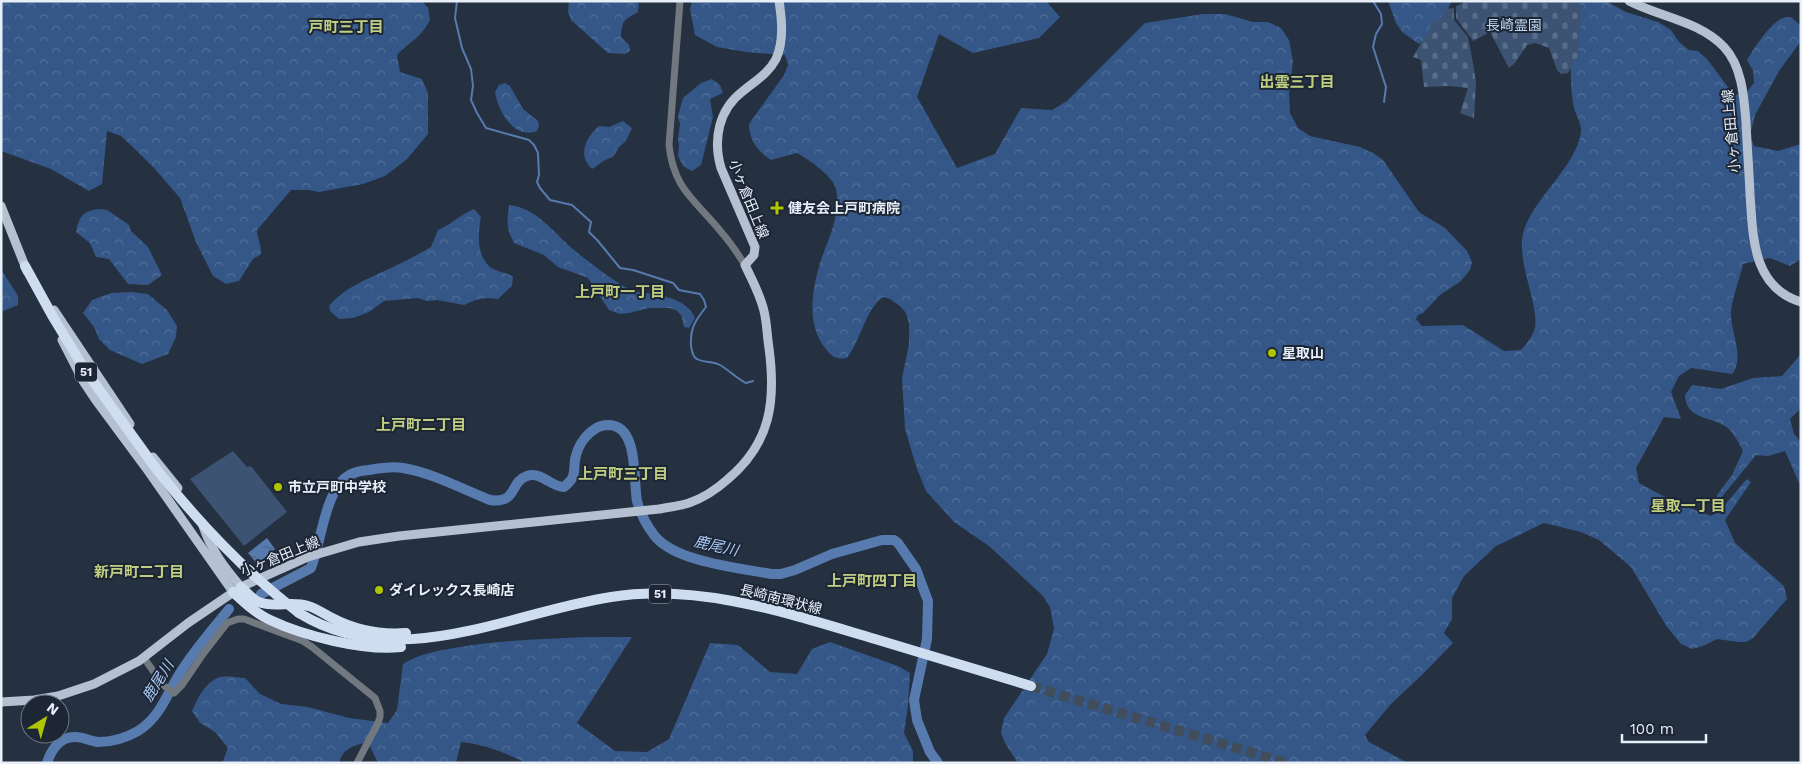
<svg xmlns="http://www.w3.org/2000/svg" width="1802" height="764" font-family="'Work Sans','Noto Sans JP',sans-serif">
<defs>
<pattern id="forest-crowns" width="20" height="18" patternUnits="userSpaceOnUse" patternTransform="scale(1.25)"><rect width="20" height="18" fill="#345787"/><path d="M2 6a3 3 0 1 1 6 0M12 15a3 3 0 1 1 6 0" fill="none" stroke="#516f99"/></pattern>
<pattern id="cemetery-stones" width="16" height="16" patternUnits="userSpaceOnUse" patternTransform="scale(1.25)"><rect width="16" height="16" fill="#3d5373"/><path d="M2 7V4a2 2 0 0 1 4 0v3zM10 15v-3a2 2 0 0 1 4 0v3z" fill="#596c88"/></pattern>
<pattern id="water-ripples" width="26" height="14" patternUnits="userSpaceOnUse" patternTransform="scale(1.25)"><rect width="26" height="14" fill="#577bae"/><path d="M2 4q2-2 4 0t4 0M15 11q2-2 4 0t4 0" fill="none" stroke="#4f6481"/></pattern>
</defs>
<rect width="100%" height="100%" fill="#253040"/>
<!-- forest -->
<g fill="url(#forest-crowns)">
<path d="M1,1H422L428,8L430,20C420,39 410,41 397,55L400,72L422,79L428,93V134L407,159L385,176L363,184L319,192L308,190H291L257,230C257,239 262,245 261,254L253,259L239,281L226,284L213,276L196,242L180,198L155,169L136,150L121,136L107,131L102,184L89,191L51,169L1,151Z"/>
<path d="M569,1H636L639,4L638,12C624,20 622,20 621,37L629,45L630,51L625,54L608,53L571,20L568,12Z"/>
<path d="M692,1H1046L1060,17L1039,38L973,53L939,34L917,97L957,168L995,154L1021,108L1052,110L1067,101L1145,23L1203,14H1225L1253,22H1268L1281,28L1289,40L1293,62L1289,93L1290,113L1298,128L1310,136L1360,147L1373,153L1383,160L1419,212L1445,228L1467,251L1472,262L1470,270L1461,281L1440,295L1423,313L1418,315L1416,319L1422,326L1463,325L1504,351L1521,350C1526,345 1531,338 1534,331C1542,309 1514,260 1524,230C1534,198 1577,165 1581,132C1582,123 1574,113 1573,103C1568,70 1572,34 1579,1H1606L1626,12L1658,22L1671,30L1679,42L1689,50L1698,51L1707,59L1734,95L1746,93L1754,83L1753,71L1747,60C1753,50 1777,10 1792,18C1795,20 1798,24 1801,26V41L1779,71L1755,115L1750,136L1754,146L1778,151L1801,144V259L1790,266L1770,258L1743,264C1740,278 1731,301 1731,314C1731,333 1745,358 1732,374L1691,368L1679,376L1671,392L1681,419L1664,417L1636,468L1639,483L1674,502L1711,516C1726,508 1735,491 1747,479L1751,482L1725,520L1735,543L1784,586L1787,599L1753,638L1746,642H1738L1717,639L1703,646L1692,649L1681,644L1667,627L1631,567L1599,540L1581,532L1544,523L1496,546L1464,576L1452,598V619L1444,633L1453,643L1423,674L1391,704L1365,735L1369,742L1408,763H1018L1005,743L1001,733L1004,718L1047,654L1054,629L1050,607L1043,596L989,546L954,522L926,491L917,469L905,429L902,378L909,344V324L906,313L900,306L890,299L883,297C865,310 861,340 847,358C836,360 831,356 825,348C806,323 812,291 820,263C828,239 841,216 836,189C833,176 808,159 797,153L771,160C758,152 749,140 749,124L784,75L788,65L785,55L746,52L717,47L695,35L690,9Z"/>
<path d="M1388,1H1452L1437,30L1419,44L1402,32L1396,23Z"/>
<path d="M712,79L720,85L723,93L710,99L713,117L701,165L692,171L683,166L678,156L679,145L678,139L680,124L678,116L683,98L701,83Z"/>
<path d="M505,83L510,86L523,109L538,121L539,126L537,131C514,140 498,111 495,92L499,85Z"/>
<path d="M623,121L632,128L626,141L619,147L613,157C604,159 599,165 592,169C577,155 586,137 599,126L609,127Z"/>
<path d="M509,205C537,208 553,232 574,250C589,262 613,281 631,290C635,292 641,292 646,293C664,296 687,299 695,318L689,328L684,327L681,315L676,310L669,308H649L629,313L620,314L609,310L588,278L558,267L544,255L514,243C506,228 507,222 509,205Z"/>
<path d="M98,209L107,210L129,225L131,231L148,247L162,275L148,285L128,284L109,259L96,257L90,243L76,232C79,218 82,211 98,209Z"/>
<path d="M474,209L481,217C478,234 476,254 490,267C495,271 506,273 513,276L512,286L498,299C484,297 476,299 464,305L437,300L427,301L418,298L384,301L369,312L353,318L339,319L330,311L329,306C346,286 370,278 393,267C406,261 419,254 431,247L438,230C451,225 461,214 474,209Z"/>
<path d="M1,269L18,296V305L1,312Z"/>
<path d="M132,292L148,294L167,310L177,326L176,337L168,354L142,364L110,350L99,339L94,327L83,313L92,300L111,293Z"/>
<path d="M1801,354V408L1790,419L1794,434L1801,442V487L1785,451L1768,456L1756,455L1721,498L1717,499V495L1732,475L1743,451C1739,443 1733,431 1725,426C1708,416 1686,419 1685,395L1692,385L1721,389L1753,378L1782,376Z"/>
<path d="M590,637H632L577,723L615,751L647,752L669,739L710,643L738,645L770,672L797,674L812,649L830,642L898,666L910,673L908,706L904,733L913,751V763H526C506,753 484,744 461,742L456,763H378L368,742C355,745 343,748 339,763H225L223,761L228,748L215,732L200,723L192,711C198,698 205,682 220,677C227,675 238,678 245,678L260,694L281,704L308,707L349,718L388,723L397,710L403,664C419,654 436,651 454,648C499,640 545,639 590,637Z"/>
</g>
<!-- cemetery -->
<g fill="url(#cemetery-stones)">
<path d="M1462,1H1579L1582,9L1578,56L1568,73L1561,74L1557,70L1549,48L1535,43L1527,45L1515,63L1509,68L1490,32L1473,41L1456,18V6L1463,3Z"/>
<path d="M1454,8V20L1468,37L1473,63L1476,82L1474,118L1460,113L1468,88L1449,86L1424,87L1421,60L1413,57L1425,36L1429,32L1431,22H1438L1445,9Z"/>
</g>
<!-- garden -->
<path fill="#3d5373" d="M233,451L247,467L251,466L287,512L244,546L190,479Z"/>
<!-- water -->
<path fill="url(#water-ripples)" d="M267,538L275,549L257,564L248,553Z"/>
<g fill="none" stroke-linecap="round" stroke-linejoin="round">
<!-- stream -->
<g stroke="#577bae" stroke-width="2">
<path d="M457,1L455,18L462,48L471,69L473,86L471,100L477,113L486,128L529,140L534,145L538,153L539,175L537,182L540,188L550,200L572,205L591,222L589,232L598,241L620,268L633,270L673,283L679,290L700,294L704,300L706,307C695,321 690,328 691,346C692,350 692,357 697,359C704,363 713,361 720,365C729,370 736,378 746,383L753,381"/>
<path d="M1373,1L1381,14L1382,24L1376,34L1373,47L1386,87L1384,102"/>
</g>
<!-- river -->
<g stroke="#577bae" stroke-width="10">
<path d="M261,594L311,568C320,544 325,500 341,482C349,473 358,471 369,470C380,468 392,466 403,468C433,473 462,489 490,500C518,504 509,482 527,476C541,471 551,487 564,487C577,476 573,474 575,460C577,448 584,436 595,429C599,426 604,425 609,425C639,426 633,480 637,501C640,512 647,526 654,535C674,562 740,568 771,574H781L795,570L832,554L882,540H894L898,543L916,569L928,601L927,639L914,700L917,720L930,752L938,763"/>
<path d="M47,763C51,750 60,736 76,737C83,737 90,741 98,742C112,742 126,738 138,731C161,717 168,691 182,670C196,648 213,629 229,609"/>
</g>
<!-- highway-tunnel -->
<path stroke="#424d5c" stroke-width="10" stroke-dasharray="10 5" stroke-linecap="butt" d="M1031,686L1286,763"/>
<!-- minor -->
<g stroke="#727880" stroke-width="7">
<path d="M680,1L669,145C674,191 696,200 722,233C731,243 738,254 745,265"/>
<path d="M144,658L163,685L174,693L182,685L203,654L227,623L238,619H244L303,641L312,647L375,698L380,711V717L378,723L357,763"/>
</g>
<!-- major -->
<g stroke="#b5c1d1" stroke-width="9">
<path d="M1629,1C1660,17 1699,21 1724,47C1742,66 1744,97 1746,122C1747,146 1749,170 1750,194C1753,236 1752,287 1801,302"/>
<path d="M1,206L27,271"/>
<path d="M54,310L130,424"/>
<path d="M62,340L83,381L95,399L146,468L233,592"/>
<path d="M153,457L178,488"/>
<path d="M203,526C211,550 225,568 241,587"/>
<path d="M1,702L34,700L58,696L94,684L139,661L188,623L241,587L308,557L359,542L399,536L659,509C669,507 680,506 689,503C703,498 717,489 728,479C771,443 776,401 769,348C767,336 767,323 764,311C760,294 752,280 745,265L754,255L755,247L721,168C713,140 718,110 743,91C755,81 768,74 776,59C784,41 782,20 779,1"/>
</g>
<!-- highway -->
<g stroke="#cfddf1" stroke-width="10">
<path d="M25,266L53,317L85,370L157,470"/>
<path d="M241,587C247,592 254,602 262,603C277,607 293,601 308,606C316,608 324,614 332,618C355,630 380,635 406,633"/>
<path d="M233,592C244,602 255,613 270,620C304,636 363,651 401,647"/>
<path d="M299,613C398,674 508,613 611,597C700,583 790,614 875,639C927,655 979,670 1031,686"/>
</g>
<!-- highway-bridge -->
<path stroke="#cfddf1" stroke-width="10" d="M157,470C199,523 245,572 299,613"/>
</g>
<!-- markers -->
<g fill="#b0c502" stroke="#1c2635" stroke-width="2">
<path d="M774.5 200.5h5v5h5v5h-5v5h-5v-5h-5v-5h5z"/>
<circle cx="1272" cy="353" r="5"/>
<circle cx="278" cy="487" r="5"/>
<circle cx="379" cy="590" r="5"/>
</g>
<g text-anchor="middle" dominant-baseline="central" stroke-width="4" stroke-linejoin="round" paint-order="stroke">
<!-- shield labels -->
<g fill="#1c2635" stroke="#abb3be" stroke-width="1">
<rect x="75" y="362.5" width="22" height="19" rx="4"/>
<rect x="649" y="584.5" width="22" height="19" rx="4"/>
</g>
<g font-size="12" font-weight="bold" fill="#e8eff9">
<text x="86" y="372">51</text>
<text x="660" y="594">51</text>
</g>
<!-- park labels -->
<g font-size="14" fill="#bfd5f2" stroke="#1c2635">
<text x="1514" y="25">長崎霊園</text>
</g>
<!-- street labels -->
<g font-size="14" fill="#e8eff9" stroke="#1c2635">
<text transform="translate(1731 131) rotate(-95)">小ヶ倉田上線</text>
<text transform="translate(749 199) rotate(68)">小ヶ倉田上線</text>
<text transform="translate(280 556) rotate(-22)">小ヶ倉田上線</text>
<text transform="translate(781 599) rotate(14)">長崎南環状線</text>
</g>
<!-- poi labels -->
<g font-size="14" font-weight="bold" fill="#e8eff9" stroke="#1c2635" text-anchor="start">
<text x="788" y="208">健友会上戸町病院</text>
<text x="1282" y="353">星取山</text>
<text x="288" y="487">市立戸町中学校</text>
<text x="389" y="590">ダイレックス長崎店</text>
</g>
<!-- neighbourhood labels -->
<g font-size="15" font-weight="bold" fill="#c0ce82" stroke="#1c2635">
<text x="346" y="27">戸町三丁目</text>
<text x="1297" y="82">出雲三丁目</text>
<text x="620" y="292">上戸町一丁目</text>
<text x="421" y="425">上戸町二丁目</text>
<text x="623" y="474">上戸町三丁目</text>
<text x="1688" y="506">星取一丁目</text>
<text x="139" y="572">新戸町二丁目</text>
<text x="872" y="581">上戸町四丁目</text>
</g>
<!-- water labels -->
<g font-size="15" font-style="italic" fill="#a9c9f5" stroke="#1c2635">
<text transform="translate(716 546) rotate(13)">鹿尾川</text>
<text transform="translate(158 681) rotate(-58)">鹿尾川</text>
</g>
</g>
<!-- border -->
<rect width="1802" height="764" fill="none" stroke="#e8eff9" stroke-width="5"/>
<!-- north arrow -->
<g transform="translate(45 719) rotate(37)"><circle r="24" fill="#1c2635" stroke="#6e7683"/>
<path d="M0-4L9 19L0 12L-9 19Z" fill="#b0c502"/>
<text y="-8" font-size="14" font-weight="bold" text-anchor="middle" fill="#e8eff9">N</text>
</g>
<!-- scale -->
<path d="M1622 734v8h84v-8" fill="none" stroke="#e8eff9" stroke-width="2.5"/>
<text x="1630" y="734" font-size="15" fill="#e8eff9" stroke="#1c2635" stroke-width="4" paint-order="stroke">100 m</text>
</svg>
